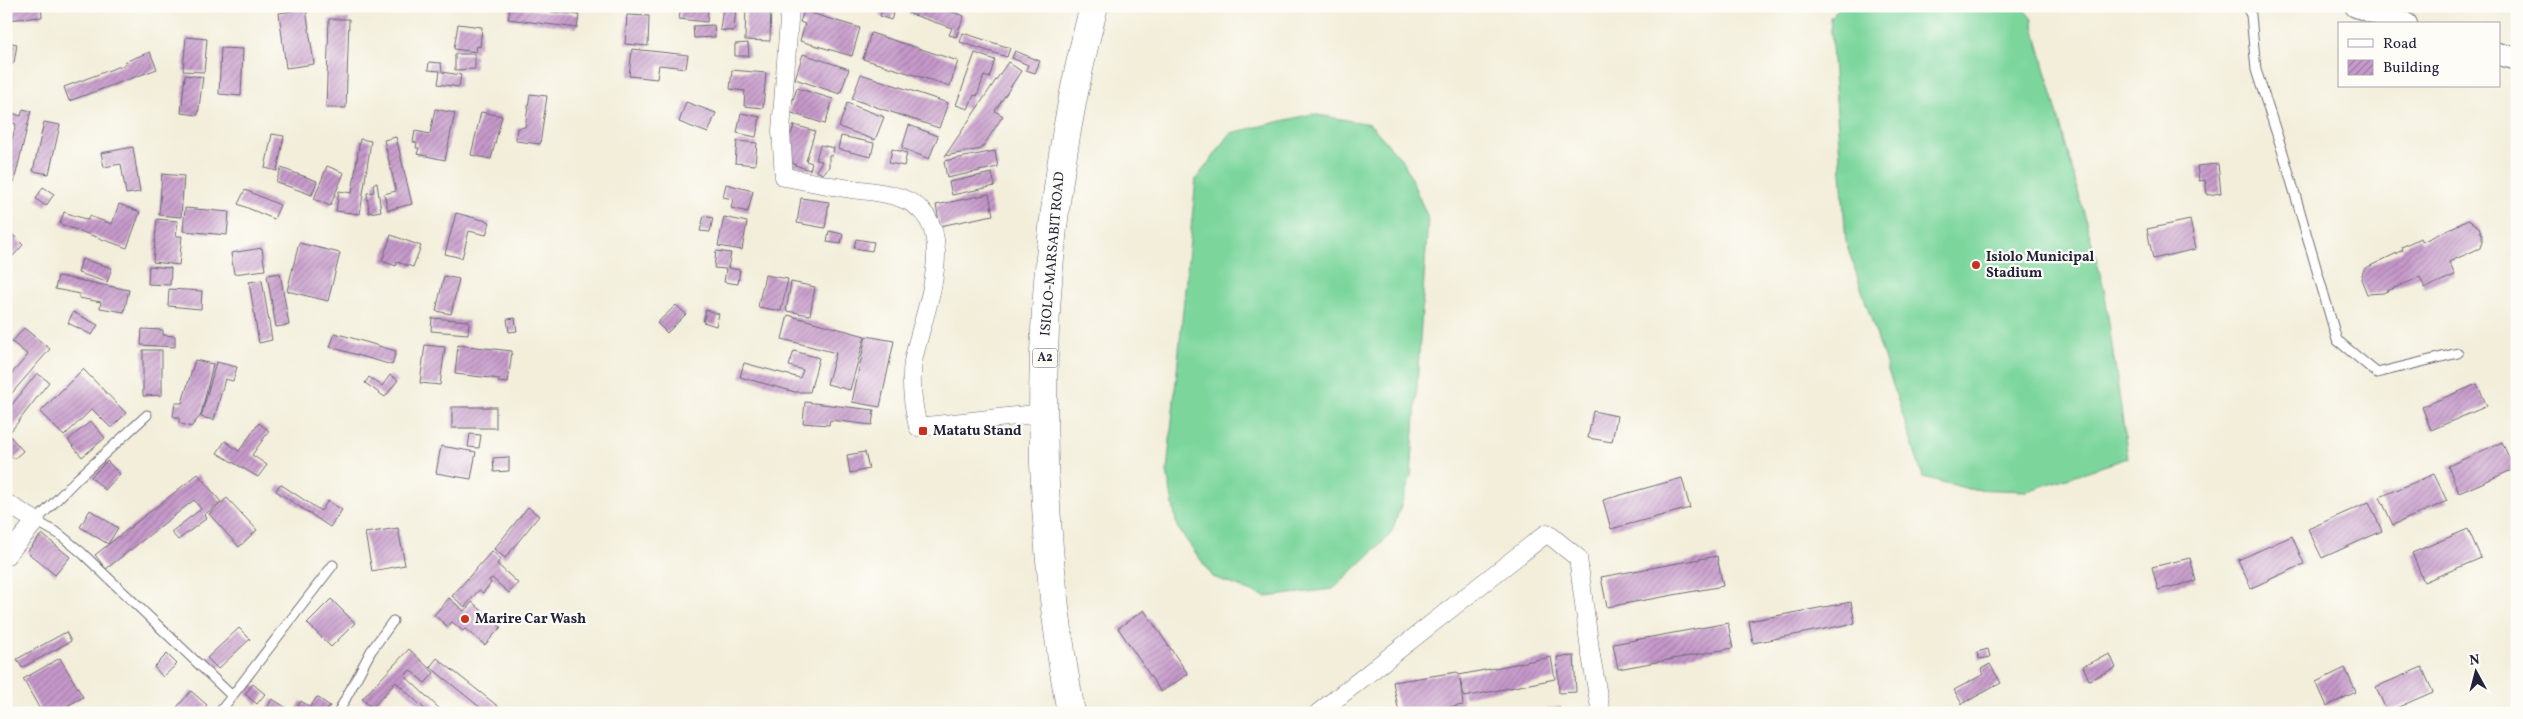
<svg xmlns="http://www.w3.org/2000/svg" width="2523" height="719" font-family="Vollkorn,serif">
<defs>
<pattern id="building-hatch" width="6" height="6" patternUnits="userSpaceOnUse" patternTransform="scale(1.25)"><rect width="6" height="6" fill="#c699ca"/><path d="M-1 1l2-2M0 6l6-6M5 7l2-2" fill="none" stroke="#a07ca5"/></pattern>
</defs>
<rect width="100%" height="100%" fill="#fdfcf7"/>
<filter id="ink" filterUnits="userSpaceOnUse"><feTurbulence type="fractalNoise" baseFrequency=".02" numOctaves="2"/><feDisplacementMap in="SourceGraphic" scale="10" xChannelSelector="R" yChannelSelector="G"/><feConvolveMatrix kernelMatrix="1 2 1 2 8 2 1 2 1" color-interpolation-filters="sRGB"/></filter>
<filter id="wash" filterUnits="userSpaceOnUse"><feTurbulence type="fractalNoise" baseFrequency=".0096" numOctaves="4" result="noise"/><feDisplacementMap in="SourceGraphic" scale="20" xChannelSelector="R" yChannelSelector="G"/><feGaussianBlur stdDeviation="1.12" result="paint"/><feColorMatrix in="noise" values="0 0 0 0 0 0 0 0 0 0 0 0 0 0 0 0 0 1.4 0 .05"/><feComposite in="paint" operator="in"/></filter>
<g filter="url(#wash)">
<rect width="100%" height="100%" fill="#f3eeda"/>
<!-- pitch -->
<g fill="#7bd69c" stroke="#4e7c6c">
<path d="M1841,6H2021L2032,19L2104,288L2128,458L2027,491L1969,489L1923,477L1846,242L1830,17Z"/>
<path d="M1312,114L1370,124L1404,162L1428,218L1411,476L1391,534L1333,589L1266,597L1213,577L1177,527L1167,471L1196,179L1231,133Z"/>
</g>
<g id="blocks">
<!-- building -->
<g fill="url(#building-hatch)">
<path d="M6,6H41L42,17L6,20Z"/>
<path d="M723,6H736L734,31L720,30Z"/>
<path d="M746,6H771L770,41L745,40Z"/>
<path d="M883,6H896L891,20L880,16Z"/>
<path d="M910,6H935L964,16L956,37L949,35L952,28L908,13Z"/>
<path d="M510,7L579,15L577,28L508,19Z"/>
<path d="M681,7L708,11L707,22L679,19Z"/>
<path d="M306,9L314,64L286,68L279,13Z"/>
<path d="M804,11L860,28L852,56L800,41L805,24L800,22Z"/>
<path d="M627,15L649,16L648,46L625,44Z"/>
<path d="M329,19H349L346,108H326Z"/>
<path d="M458,24L482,27L480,47L477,46L476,52L454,49Z"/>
<path d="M714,25L715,37L694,38L693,26Z"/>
<path d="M871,33L958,61L950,86L863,59Z"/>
<path d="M963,33L1010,48L1007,57L960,42Z"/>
<path d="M186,37L207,39L204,72L183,71Z"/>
<path d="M6,42L17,44L14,63L6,62Z"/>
<path d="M748,43L749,56H735V44Z"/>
<path d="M221,48L243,49L241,96L219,94Z"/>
<path d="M632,49L688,55L686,68L659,65L657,79L629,76Z"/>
<path d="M1015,51L1040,61L1035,73L1026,70L1028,65L1012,58Z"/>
<path d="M150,52L157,69L69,101L64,87L126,64L124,62Z"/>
<path d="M975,53L995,60L989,78L984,76L977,96L974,95L968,109L956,105Z"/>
<path d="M455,54H475V69L455,70Z"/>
<path d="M803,54L849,69L840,94L795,79Z"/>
<path d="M429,62L441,63L442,72L461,75L459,87L438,84L440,71L428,70Z"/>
<path d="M1008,62L1021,71L995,111L1003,116L981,149L945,156Z"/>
<path d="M732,70L766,73L763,108L744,106L745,91L730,89Z"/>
<path d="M861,74L948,103L939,128L852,99Z"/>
<path d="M185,75L203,77L198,115L181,113Z"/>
<path d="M797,88L833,99L825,124L789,112Z"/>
<path d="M530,94L547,96L540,144L516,141L517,128L525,127Z"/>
<path d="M686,102L716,113L708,133L679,122Z"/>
<path d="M847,103L884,117L875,140L839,127Z"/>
<path d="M23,109L31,111L14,182L6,180V167H9L12,156L8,155L16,124L9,122L12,113L21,116Z"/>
<path d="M435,109L455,113L445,160L417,154L419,148H416L417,143L413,142L415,131L430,134Z"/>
<path d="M481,112L502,116L491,159L471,155Z"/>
<path d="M741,113L760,117L756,137L737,133Z"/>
<path d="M44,122L60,125L49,174L33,171Z"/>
<path d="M794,125L815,131L806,161L812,163L810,170L795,165L785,153Z"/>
<path d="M909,125L938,136L929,159L902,148Z"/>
<path d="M272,134L284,136L277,171L265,168Z"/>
<path d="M841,136L874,143L871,157L838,149Z"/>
<path d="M396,137L412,204L388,210L384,194L396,191L384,140Z"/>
<path d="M360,139L371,141L360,214L336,211L339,191L352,193Z"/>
<path d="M737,141L757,143L755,165L735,163Z"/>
<path d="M820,145L834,148L832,156L829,155V167L823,174L816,171L822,161L816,160Z"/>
<path d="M133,147L140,192L126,194L121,164L104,167L101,153Z"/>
<path d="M892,149L907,153L904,166L889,163Z"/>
<path d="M995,151L998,167L947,178L944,161Z"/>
<path d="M2218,164L2221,193L2207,195L2205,180L2199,181L2197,166Z"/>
<path d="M327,166L344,173L330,206L314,199Z"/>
<path d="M281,168L317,181L312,195L276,182Z"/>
<path d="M992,173L995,186L952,195L949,182Z"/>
<path d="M162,174L184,176L181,217L159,215Z"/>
<path d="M377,183L381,211L369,213L367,193L374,192L373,184Z"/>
<path d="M726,184L753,191L748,212L731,208L733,199L723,197Z"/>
<path d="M43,187L54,194L46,206L36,199Z"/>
<path d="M245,190L280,205L274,219L238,204Z"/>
<path d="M989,194L993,215L940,226L936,205Z"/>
<path d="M801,198L829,202L825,228L797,223Z"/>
<path d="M119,204L140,212L127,248L60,224L64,212L88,220L89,216L112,224Z"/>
<path d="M185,208L229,212L227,235L183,231Z"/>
<path d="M456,213L490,222L486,235L469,231L462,258L445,254Z"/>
<path d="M704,216L713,218L710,232L700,231Z"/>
<path d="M724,217L747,222L742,250L718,246Z"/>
<path d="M157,219L178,221L176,236H182L179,265L153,262Z"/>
<path d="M2190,220L2196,249L2153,259L2147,229Z"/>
<path d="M2468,220L2479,227L2482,235V242L2480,248L2449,262L2455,275L2425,288L2420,277L2383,293L2367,294L2361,279L2364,269L2403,250L2402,247L2420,238L2422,242Z"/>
<path d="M829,231L843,234L841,244L827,242Z"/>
<path d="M11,233L23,245L6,264V238Z"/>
<path d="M391,235L421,246L413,267L397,262L396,266L382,261Z"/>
<path d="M856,239L874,242L872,251L854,248Z"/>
<path d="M299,243L340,253L328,301L287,291Z"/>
<path d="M262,248L265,270L234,274L231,253Z"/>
<path d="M716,251L731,253L728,268L740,270L738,284L724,282L726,269L714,268Z"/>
<path d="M82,259L112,268L107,282L78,273Z"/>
<path d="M149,266L171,268L170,285L148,284Z"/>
<path d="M280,273L289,325L276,327L267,275Z"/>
<path d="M765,275L788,279L781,311L758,307Z"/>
<path d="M58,276L129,290L124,312L100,308L101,302L79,298L80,294L55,289Z"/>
<path d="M444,276L459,279L451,314L436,311Z"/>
<path d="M262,280L272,340L259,343L249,282Z"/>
<path d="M791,282L815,287L810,315L786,311Z"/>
<path d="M169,289L202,291L201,309L168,306Z"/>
<path d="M676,305L686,314L667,333L657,323Z"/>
<path d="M706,310L719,314L716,326L703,322Z"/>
<path d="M73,312L98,325L92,335L68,323Z"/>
<path d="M788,315L865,336L850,390L827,384L836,353L782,339Z"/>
<path d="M432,318L469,321L468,334L431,331Z"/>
<path d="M515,318L517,331L509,332L507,319Z"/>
<path d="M24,328L50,349L6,400V380L28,355L12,342Z"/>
<path d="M142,329L163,330V335L175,336V347L141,345Z"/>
<path d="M335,333L396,351L392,365L330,347Z"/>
<path d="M866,336L894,341L880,407L852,402Z"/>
<path d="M425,345L445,347L440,385L420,383Z"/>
<path d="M458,345L512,351L508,383L498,382L500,379L455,374Z"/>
<path d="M143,350H162V395L143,396Z"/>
<path d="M794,351L819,358L810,392H795L740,377L744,363L800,378L803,370L789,366Z"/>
<path d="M195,360L213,364L201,415L191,427L179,423V418L173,416L175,403H182Z"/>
<path d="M216,362L237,367L233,381L225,379L214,420L201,417Z"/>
<path d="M83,369L126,413L111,428L92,409L64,436L40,412Z"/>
<path d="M37,373L49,382L11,431L6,427V412Z"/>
<path d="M390,375L398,380L385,397L365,383L369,377L382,386Z"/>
<path d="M2477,384L2487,406L2431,430L2422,407Z"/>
<path d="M805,402L874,410L872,425L830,420L829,425L803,423Z"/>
<rect x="452" y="407" width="44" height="21"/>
<path d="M1593,411L1617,416L1612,442L1588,438Z"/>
<path d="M91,421L105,438L82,457L68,440Z"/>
<path d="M259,423L269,431L252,455L267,465L258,477L217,453L225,441L239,451Z"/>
<path d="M470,434L481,435L479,448L468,447Z"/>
<path d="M10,436L23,451L14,459L6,451V439Z"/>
<path d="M2502,442L2514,469L2459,493L2448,466Z"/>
<path d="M441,446L476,452L471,479L436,473Z"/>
<path d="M865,452L869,469L850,473L847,455Z"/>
<path d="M509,457V471L494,472L493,458Z"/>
<path d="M107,461L120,474L105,490L91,477Z"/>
<path d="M198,474L221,502L204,515L207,518L178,540L171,532L201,509L194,500L106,569L95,555Z"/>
<path d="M2434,474L2447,501L2393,525L2380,497Z"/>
<path d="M1682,478L1690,508L1611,529L1603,500Z"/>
<path d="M280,484L321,511L328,501L342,510L330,527L276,491Z"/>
<path d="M227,498L257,530L239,547L209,514Z"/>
<path d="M2369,502L2382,531L2322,558L2308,529Z"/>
<path d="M528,507L539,516L505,558L494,549Z"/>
<path d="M90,510L118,528L108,544L80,527Z"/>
<path d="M398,528L405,565L372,571L365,533Z"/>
<path d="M2468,529L2481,558L2424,582L2412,553Z"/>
<path d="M42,534L70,557L55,575L27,552Z"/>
<path d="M2292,536L2304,564L2251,588L2238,560Z"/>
<path d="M492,551L501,559L497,564L518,583L509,593L492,578L489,580L491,583L483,593L479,590L465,607L452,596Z"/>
<path d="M1717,556L1723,586L1607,607L1601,577Z"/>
<path d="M2190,558L2196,581L2158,590L2152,567Z"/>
<path d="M449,598L464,611L472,602L501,627L485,645L465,629L463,631L452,622L448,627L434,615Z"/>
<path d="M331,599L355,623L331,647L307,623Z"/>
<path d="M1851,602L1855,623L1753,643L1749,621Z"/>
<path d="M1144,610L1188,674L1161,692L1118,628Z"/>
<path d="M1728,623L1733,648L1618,669L1613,644Z"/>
<path d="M239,628L250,639L218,669L207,658Z"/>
<path d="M66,632L71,641L22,668L17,659Z"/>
<path d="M409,649L434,673L425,683L410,670L405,676L444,713H429L396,682L372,708L362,699Z"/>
<path d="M1988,649L1990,657L1979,659L1977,652Z"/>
<path d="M167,654L177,664L163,677L154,667Z"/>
<path d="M2110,654L2116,668L2089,680L2083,666Z"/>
<path d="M1574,656L1576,692L1559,693L1557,657Z"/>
<path d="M1551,657L1555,679L1464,697L1460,679L1463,705L1417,713H1399L1393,682L1457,672L1459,675Z"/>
<path d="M60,658L83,697L55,713H42L23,679Z"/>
<path d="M437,658L500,708L497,713H487L430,667Z"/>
<path d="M1990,664L2001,683L1962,704L1954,690L1984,674L1981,669Z"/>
<path d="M2422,667L2433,692L2387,712L2376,687Z"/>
<path d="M2345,668L2356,692L2327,706L2316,682Z"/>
<path d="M253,684L265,694L257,704L245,694Z"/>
<path d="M191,691L207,705L200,713H172Z"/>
<path d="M317,697L330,706L325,713L295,712L301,701L310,707Z"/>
<path d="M272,699L287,708L284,713H273L267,709Z"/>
<path d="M1559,707L1560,713H1535V712Z"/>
</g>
</g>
</g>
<g filter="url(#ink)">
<use href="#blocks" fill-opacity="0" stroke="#6b6973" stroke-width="1"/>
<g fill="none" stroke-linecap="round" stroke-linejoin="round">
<defs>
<g id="service">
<path d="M2246,6L2251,15L2256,70L2284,156L2337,340L2377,373L2458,353"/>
<path d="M147,415L77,479L36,521L59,534L81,552L231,695"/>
<path d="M219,713L333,565"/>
<path d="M338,713L371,651L393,621"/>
</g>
<g id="minor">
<path d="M790,6L781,131L784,177C807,181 829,186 852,189C868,191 885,192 901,198C967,222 921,315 913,362C910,384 913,406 918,427L1043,413"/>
<path d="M6,503L36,521L6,556"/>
<path d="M1318,713L1547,533L1578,558L1590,650L1601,713"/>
</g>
<g id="tertiary">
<path d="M2356,6L2406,24"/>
<path d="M2499,54L2517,59"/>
</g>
<path id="trunk" d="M1071,713C1028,480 1034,235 1094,6"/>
</defs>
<!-- service casing -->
<use href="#service" stroke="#6b6973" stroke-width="11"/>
<!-- minor casing -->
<use href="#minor" stroke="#6b6973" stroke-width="19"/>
<!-- tertiary casing -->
<use href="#tertiary" stroke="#6b6973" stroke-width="24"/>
<!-- trunk casing -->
<use href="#trunk" stroke="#6b6973" stroke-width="29"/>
<!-- service -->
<use href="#service" stroke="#fff" stroke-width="9"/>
<!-- minor -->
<use href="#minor" stroke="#fff" stroke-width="18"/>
<!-- tertiary -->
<use href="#tertiary" stroke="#fff" stroke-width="22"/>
<!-- trunk -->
<use href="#trunk" stroke="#fff" stroke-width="28"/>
</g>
</g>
<!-- markers -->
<g fill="#c8321e" stroke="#fdfcf7" stroke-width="2">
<circle cx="1976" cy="265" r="5"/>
<rect x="918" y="426" width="10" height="10" rx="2.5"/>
<circle cx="465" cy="619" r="5"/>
</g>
<g text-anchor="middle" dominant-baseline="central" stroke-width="4.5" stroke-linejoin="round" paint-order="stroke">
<!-- shield labels -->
<rect fill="#fdfcf7" stroke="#646373" stroke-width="1" x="1032.5" y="348.5" width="25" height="19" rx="4"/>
<g font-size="12" font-weight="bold" fill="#22223b">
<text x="1045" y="358">A2</text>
</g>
<!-- street labels -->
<g font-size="14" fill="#22223b" stroke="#fdfcf7">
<text transform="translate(1053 254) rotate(-85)">ISIOLO-MARSABIT ROAD</text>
</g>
<!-- poi labels -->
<g font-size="14" font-weight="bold" fill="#22223b" stroke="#fdfcf7" text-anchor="start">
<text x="1986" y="257">Isiolo Municipal<tspan x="1986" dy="16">Stadium</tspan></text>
<text x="933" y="431">Matatu Stand</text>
<text x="475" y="619">Marire Car Wash</text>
</g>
</g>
<!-- margin -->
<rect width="2523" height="719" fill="none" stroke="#fdfcf7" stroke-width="25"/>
<!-- legend -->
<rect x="2338" y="22" width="162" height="65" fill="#fdfcf7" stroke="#a5a5ac"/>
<rect x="2348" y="39" width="25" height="8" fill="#ffffff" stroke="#a5a5ac"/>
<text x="2383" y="48" font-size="15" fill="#22223b">Road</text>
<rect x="2348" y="60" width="25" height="15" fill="url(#building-hatch)" stroke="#a5a5ac"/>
<text x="2383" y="72" font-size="15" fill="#22223b">Building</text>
<!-- north arrow -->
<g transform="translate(2476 672) rotate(353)" stroke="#fdfcf7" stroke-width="4" paint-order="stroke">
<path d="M0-4L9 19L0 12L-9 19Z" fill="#22223b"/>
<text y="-8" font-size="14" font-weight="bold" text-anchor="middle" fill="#22223b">N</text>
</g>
</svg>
